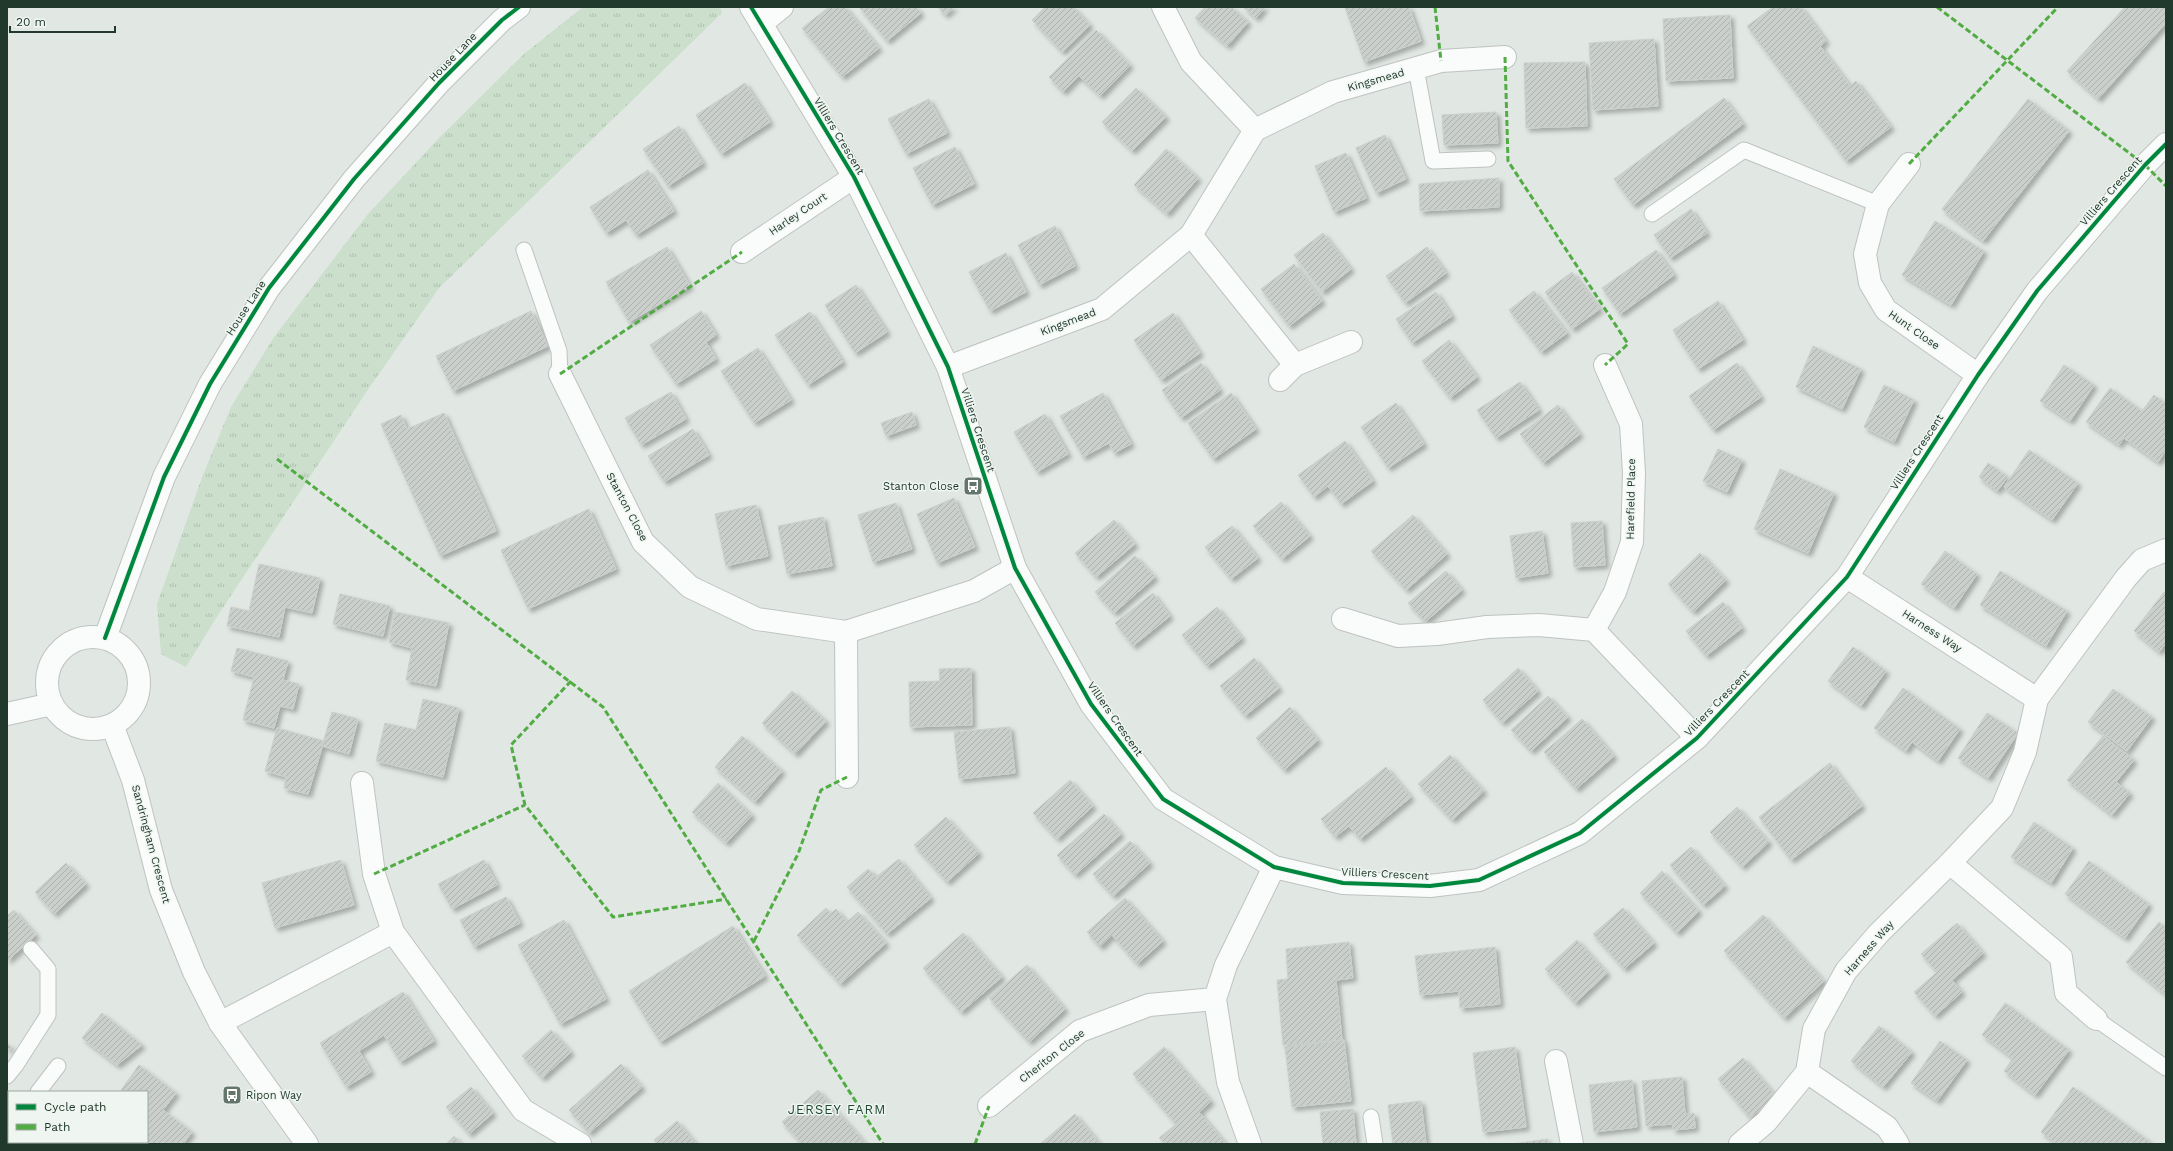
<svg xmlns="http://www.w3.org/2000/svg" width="2173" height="1151" font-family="'Work Sans',sans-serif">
<defs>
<pattern id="grass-tufts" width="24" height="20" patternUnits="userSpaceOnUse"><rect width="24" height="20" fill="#cbdfcc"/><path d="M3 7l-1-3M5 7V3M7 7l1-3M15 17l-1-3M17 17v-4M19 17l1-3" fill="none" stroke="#aec0af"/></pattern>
<pattern id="building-hatch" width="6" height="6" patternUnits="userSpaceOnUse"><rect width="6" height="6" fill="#cacfcc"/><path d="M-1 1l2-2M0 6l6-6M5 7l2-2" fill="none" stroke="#adb2af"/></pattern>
<filter id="shadow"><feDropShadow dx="3.5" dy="3.5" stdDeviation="2" flood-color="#0004"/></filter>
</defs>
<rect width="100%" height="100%" fill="#e1e7e3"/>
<!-- grass -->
<path fill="url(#grass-tufts)" d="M583,7H720L722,13L439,288L369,388L218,615L186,667L161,654L157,604L203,475L231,407L274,337L368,214L440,137L524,54Z"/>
<!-- building -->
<g fill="url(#building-hatch)" stroke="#cad0cc" filter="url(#shadow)">
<path d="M829,7H845L879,48L842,77L802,28Z"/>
<path d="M859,7H916L921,13L887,41Z"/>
<path d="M938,7H954L945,15Z"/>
<path d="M1045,7H1073L1090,25L1062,52L1032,20Z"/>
<path d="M1205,7H1231L1248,22L1227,46L1195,18Z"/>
<path d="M1243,7H1265L1256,18Z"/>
<path d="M1345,7H1409L1421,41L1364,62Z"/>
<path d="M1773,7H1801L1826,41L1820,46L1850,86L1856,81L1891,127L1846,161L1747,26Z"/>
<path d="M2125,7H2166V23L2098,99L2067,71Z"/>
<path d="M1730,15L1733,78L1666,81L1663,19Z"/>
<path d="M1096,30L1130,65L1100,96L1079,76L1063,92L1049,77Z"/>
<path d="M1654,39L1658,106L1593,110L1589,43Z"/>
<path d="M1585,62L1587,126L1526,128L1524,63Z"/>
<path d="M745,83L770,122L721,154L696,115Z"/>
<path d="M1136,88L1166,117L1132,151L1102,122Z"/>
<path d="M1724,98L1743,124L1633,205L1614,179Z"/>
<path d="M929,99L947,133L906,154L888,119Z"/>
<path d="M2028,99L2069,131L1983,241L1942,209Z"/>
<path d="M1496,112L1498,143L1444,145L1442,115Z"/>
<path d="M679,126L703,163L668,186L643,149Z"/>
<path d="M1385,135L1406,179L1376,193L1356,148Z"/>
<path d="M955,147L974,184L932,205L913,168Z"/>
<path d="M1166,149L1198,178L1167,214L1134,185Z"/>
<path d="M1346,153L1366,198L1334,212L1315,166Z"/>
<path d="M648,170L674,211L636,235L626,220L606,233L590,207Z"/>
<path d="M1499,178V207L1420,211L1419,184Z"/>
<path d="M1691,209L1707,233L1670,258L1654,235Z"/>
<path d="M1935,221L1984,251L1951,305L1902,275Z"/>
<path d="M1055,226L1075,266L1039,285L1018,245Z"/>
<path d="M1323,233L1351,269L1322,292L1294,255Z"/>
<path d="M667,247L690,286L629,322L606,282Z"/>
<path d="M1427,247L1446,273L1405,303L1386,276Z"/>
<path d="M1656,250L1674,275L1620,314L1602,288Z"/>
<path d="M1006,253L1026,292L990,311L969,272Z"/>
<path d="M1294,264L1322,301L1289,326L1261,289Z"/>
<path d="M1572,272L1600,309L1572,329L1545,292Z"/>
<path d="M856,285L887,332L855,353L825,305Z"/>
<path d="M1534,291L1567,333L1541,352L1509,310Z"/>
<path d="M1436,292L1452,316L1412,343L1396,319Z"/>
<path d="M1718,301L1743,340L1698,369L1673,330Z"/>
<path d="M531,311L548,346L453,391L436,356Z"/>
<path d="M701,311L716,335L706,342L716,359L676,384L650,345Z"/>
<path d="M810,312L843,362L808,385L775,335Z"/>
<path d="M1173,313L1200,353L1161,380L1134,340Z"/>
<path d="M1449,340L1477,377L1450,398L1422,361Z"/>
<path d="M1813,346L1861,369L1842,409L1796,387Z"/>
<path d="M758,348L791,400L754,423L721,371Z"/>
<path d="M1201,363L1220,390L1181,418L1162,390Z"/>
<path d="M1737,363L1761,397L1713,430L1689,396Z"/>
<path d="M2064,365L2094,385L2070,421L2040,401Z"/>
<path d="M1520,382L1539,410L1496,438L1477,410Z"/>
<path d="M1884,385L1914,400L1894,442L1864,427Z"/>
<path d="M2110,388L2142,411L2154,395L2166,404V450L2158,462L2124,438L2119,445L2086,422Z"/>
<path d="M671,392L686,419L641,445L625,418Z"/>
<path d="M1103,393L1131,444L1114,453L1109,443L1083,457L1060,416Z"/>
<path d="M1231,393L1256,429L1213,459L1188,423Z"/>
<path d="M1396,403L1424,444L1388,468L1361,427Z"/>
<path d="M1558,405L1580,434L1543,463L1520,434Z"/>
<path d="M912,412L916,425L886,436L881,423Z"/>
<path d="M444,413L496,531L440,556L381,424L401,415L407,429Z"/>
<path d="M1045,414L1068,454L1037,472L1014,432Z"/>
<path d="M693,429L709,455L664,482L648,456Z"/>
<path d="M1345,441L1373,481L1341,504L1328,486L1314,497L1298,475Z"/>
<path d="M1718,449L1742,460L1727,492L1703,481Z"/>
<path d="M2029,450L2078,483L2052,520L2004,487Z"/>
<path d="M1988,463L2008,477L1997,491L1979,477Z"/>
<path d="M1780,469L1834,493L1808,553L1754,529Z"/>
<path d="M954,498L975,547L937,563L917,514Z"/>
<path d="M1281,502L1310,536L1282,559L1253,526Z"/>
<path d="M896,503L912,549L873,562L858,515Z"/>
<path d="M756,505L768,556L726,566L715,514Z"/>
<path d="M589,509L616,569L528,609L501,550Z"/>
<path d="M1413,515L1447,554L1406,590L1371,551Z"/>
<path d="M823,517L832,566L787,574L778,526Z"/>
<path d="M1114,520L1135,544L1096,577L1075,553Z"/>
<path d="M1602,521L1605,565L1574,567L1571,523Z"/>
<path d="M1232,526L1258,558L1231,579L1205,547Z"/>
<path d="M1542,531L1548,573L1516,578L1510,536Z"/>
<path d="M1945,551L1977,574L1954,608L1921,584Z"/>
<path d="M1700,553L1726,580L1693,612L1668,584Z"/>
<path d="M1135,556L1155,577L1114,613L1095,592Z"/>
<path d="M259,564L320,578L312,613L285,607L279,637L227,626L231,607L249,611Z"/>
<path d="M1446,571L1462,590L1425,622L1408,603Z"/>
<path d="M2000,571L2067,611L2046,646L1980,605Z"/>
<path d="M2164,592L2166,594V643L2159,652L2134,631Z"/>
<path d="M1153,593L1170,616L1133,646L1115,623Z"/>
<path d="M340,594L390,606L383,636L333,624Z"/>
<path d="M1723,602L1742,628L1706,656L1686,631Z"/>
<path d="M1217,607L1242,638L1207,666L1182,635Z"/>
<path d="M395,612L449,623L436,686L406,680L412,648L389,642Z"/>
<path d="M1853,647L1886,671L1861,706L1828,681Z"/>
<path d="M237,648L288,661L283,680L299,684L293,709L280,706L274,728L243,720L254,677L231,671Z"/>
<path d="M1254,658L1279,688L1245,716L1220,686Z"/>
<path d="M971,668L972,725L910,727L909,682L940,681L939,669Z"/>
<path d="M1518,668L1538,691L1502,723L1483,700Z"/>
<path d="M1903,688L1960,729L1938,761L1912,742L1906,751L1874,728Z"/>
<path d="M2113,689L2152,717L2127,751L2088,722Z"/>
<path d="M792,691L826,721L795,754L762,723Z"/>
<path d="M1548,696L1568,717L1531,751L1511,730Z"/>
<path d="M423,699L459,708L443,777L376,761L385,723L416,730Z"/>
<path d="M1290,707L1318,740L1284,770L1256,738Z"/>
<path d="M332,712L358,719L349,754L322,746Z"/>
<path d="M1987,713L2018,733L1988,778L1958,758Z"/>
<path d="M1582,719L1614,756L1576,789L1544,752Z"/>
<path d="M1010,727L1015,773L959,779L954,732Z"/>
<path d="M277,728L324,741L308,794L284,788L286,777L265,771Z"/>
<path d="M742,736L782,771L755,802L715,767Z"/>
<path d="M2103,736L2134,760L2116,782L2130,793L2112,815L2067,780Z"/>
<path d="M1450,755L1484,791L1452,820L1418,784Z"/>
<path d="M1830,763L1862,806L1791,860L1759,817Z"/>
<path d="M1386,767L1411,797L1360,839L1349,826L1335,837L1321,819Z"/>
<path d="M1070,780L1093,806L1057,839L1033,813Z"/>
<path d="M718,783L752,815L726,843L692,812Z"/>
<path d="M1737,807L1769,842L1742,867L1710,832Z"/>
<path d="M1104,814L1121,834L1075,875L1057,855Z"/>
<path d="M946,817L979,853L947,882L914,845Z"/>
<path d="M2034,822L2073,848L2051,883L2011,857Z"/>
<path d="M1130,841L1150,863L1113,896L1093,874Z"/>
<path d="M1691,847L1725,886L1703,905L1670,865Z"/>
<path d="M899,859L931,898L887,934L847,887L868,869L876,877Z"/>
<path d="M341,860L354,905L275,928L262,883Z"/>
<path d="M484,860L497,885L452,909L438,884Z"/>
<path d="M2089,861L2149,904L2125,938L2065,894Z"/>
<path d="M66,863L86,884L54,914L35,892Z"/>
<path d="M1662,871L1699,911L1677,933L1640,893Z"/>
<path d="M506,897L520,923L474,947L460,920Z"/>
<path d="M1125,898L1163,941L1137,964L1112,935L1100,947L1087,932Z"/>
<path d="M826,908L831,914L836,909L847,922L858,912L886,943L840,984L797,935Z"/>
<path d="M1623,908L1654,943L1624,969L1593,934Z"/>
<path d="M14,910L36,935L7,961V916Z"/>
<path d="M1763,915L1824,981L1784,1018L1724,951Z"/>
<path d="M564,920L606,999L560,1024L518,945Z"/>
<path d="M2159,922L2166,928V995L2126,962Z"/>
<path d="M1957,923L1983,953L1952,980L1962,992L1935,1016L1914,992L1937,972L1921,954Z"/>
<path d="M733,926L765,976L660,1042L629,991Z"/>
<path d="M963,933L1002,977L961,1012L923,968Z"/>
<path d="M1577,940L1607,973L1575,1003L1545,969Z"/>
<path d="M1349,942L1353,978L1336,980L1342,1040L1283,1045L1277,980L1288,979L1286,949Z"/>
<path d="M1495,947L1500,1004L1460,1008L1459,991L1420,995L1415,956Z"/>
<path d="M1027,965L1065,1009L1029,1042L989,998Z"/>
<path d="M403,992L434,1041L400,1062L384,1035L359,1051L371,1072L346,1087L320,1043Z"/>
<path d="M2005,1003L2069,1050L2035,1095L2004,1071L2013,1058L1982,1035Z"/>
<path d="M102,1013L142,1045L117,1065L82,1038Z"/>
<path d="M1879,1026L1912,1052L1883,1087L1851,1061Z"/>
<path d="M551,1030L571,1052L542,1078L522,1056Z"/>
<path d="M1344,1040L1351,1101L1292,1107L1285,1047Z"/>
<path d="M1940,1041L1967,1060L1937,1101L1911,1083Z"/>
<path d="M7,1043L11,1047L7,1051Z"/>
<path d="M1164,1047L1211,1101L1199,1112L1226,1144H1165L1159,1138L1176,1124L1133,1074Z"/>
<path d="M1515,1047L1526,1127L1483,1132L1473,1053Z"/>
<path d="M1743,1058L1776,1096L1750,1118L1718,1079Z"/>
<path d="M621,1064L642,1087L589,1133L569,1110Z"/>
<path d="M139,1065L176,1093L163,1110L192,1132L183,1144H119L120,1142H147V1092H124L121,1090Z"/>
<path d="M1682,1077L1685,1114L1694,1113L1695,1128L1673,1130V1124L1646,1126L1642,1081Z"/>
<path d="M1632,1080L1637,1127L1594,1132L1589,1085Z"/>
<path d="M471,1087L493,1113L469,1134L446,1107Z"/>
<path d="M2073,1087L2149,1141L2147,1144H2057L2041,1132Z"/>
<path d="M818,1090L865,1143L802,1144L782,1122Z"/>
<path d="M1421,1101L1426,1144H1393L1388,1105Z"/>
<path d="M1353,1109L1356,1144H1323L1320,1112Z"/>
<path d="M1075,1114L1100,1144H1040Z"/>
<path d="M677,1121L696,1144H657L654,1140Z"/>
<path d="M454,1136L461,1144H446Z"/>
<path d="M1548,1139V1144H1512Z"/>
</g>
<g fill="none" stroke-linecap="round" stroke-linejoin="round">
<defs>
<g id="service">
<path d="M1416,68L1433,161L1488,159"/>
<path d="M1652,214L1744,150L1878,204"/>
<path d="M524,250L559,351L560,374"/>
<path d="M2096,1019L2166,1068"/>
<path d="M7,1076L16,1065L48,1015V969L31,949"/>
<path d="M38,1092L58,1066"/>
<path d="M1371,1117L1375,1144"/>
<path d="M7,1133L9,1130"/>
<path d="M75,1142L76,1144"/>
</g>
<g id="minor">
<path d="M751,7L854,177L948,367L1015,568L1091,704L1163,799L1274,867L1343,883L1430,886L1479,880L1580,833L1697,738L1847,577L1978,375L2037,291L2145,165L2166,144"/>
<path d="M1163,7L1191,62L1255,130"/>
<path d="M761,24L782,7"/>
<path d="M1909,164L1878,204L1865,254L1870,283L1886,310L1978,375"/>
<path d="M1191,235L1295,365"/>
<path d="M742,252L854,177"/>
<path d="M948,367L1102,309L1191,235L1255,130L1333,92L1441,61L1505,57"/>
<path d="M560,374L643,542L690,587L757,619L846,632L974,591L1015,568"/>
<path d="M1280,380L1295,365L1351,342"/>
<path d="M1847,577L2037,699"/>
<path d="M1343,619L1398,636L1437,634L1487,627L1539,625L1594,630L1697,738"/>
<path d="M1594,630L1615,592L1632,542L1634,473L1631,424L1605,365"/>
<path d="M846,632L847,777"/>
<path d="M362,783L374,874L393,932L523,1110L580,1144"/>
<path d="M1950,863L2061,957L2066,993L2096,1019"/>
<path d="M220,1023L393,932"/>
<path d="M1556,1061L1572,1144"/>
<path d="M1807,1072L1887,1127L1898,1144"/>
<path d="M989,1106L1080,1031L1149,1005L1215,999"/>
<path d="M1250,1144L1228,1082L1215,999L1226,965L1274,867"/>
<path d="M1740,1144L1766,1122L1807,1072L1814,1029L1846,971L1879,933L1950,863L2002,808L2025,752L2037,699L2126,578L2142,560L2166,550"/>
</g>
<g id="tertiary">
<circle cx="93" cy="683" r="46"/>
<path d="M105,638L164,477L210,384L269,288L354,179L439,83L502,20L519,7"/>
<path d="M7,714L52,704"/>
<path d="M112,725L133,780L161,890L194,972L220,1023L307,1144"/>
</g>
</defs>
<!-- service casing -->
<use href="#service" stroke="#bec3c0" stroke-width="17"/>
<!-- minor casing -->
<use href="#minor" stroke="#bec3c0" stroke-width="24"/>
<!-- tertiary casing -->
<use href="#tertiary" stroke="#bec3c0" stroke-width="24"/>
<!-- service -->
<use href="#service" stroke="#fafbfb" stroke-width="15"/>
<!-- minor -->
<use href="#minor" stroke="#fafbfb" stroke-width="22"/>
<!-- tertiary -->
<use href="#tertiary" stroke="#fafbfb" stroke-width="22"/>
<!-- quiet -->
<g stroke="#52ac44" stroke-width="3" stroke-dasharray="6 3" stroke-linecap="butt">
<path d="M1435,7L1441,61"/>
<path d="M1937,7L2145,165L2166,186"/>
<path d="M1505,57L1508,161L1628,344L1605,365"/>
<path d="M1909,164L2058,7"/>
<path d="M560,374L742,252"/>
<path d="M277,459L603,707L883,1144"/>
<path d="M571,681L511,745L525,805L613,917L727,899"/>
<path d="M374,874L525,805"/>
<path d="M754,941L798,854L821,790L847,777"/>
<path d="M975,1144L989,1106"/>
</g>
<defs>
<g id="cycleway">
<path d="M751,7L854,177L948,367L1015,568L1091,704L1163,799L1274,867L1343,883L1430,886L1479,880L1580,833L1697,738L1847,577L1978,375L2037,291L2145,165L2166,144"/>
<path d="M105,638L164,477L210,384L269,288L354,179L439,83L502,20L519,7"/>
</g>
</defs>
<!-- cycleway casing -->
<use href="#cycleway" stroke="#eff6f1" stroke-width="6"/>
<!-- cycleway -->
<use href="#cycleway" stroke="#00873e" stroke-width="4"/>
</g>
<!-- icons -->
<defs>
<symbol id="bus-square" viewBox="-11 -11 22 22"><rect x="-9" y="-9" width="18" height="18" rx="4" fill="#64756c" stroke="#eff6f1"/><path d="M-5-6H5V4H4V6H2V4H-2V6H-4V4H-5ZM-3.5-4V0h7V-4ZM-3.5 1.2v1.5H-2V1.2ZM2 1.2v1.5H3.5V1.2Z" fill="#fff"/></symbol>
</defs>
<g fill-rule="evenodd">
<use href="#bus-square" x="962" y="475" width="22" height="22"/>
<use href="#bus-square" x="221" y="1084" width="22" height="22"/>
</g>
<g text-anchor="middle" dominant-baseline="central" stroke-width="3" stroke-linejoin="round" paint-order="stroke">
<!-- street labels -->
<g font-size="11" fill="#21382c" stroke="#eff6f1">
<text transform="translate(453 57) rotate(-46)">House Lane</text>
<text transform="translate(1376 80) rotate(-16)">Kingsmead</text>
<text transform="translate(839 136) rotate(59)">Villiers Crescent</text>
<text transform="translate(2111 191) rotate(-49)">Villiers Crescent</text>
<text transform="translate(798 214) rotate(-34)">Harley Court</text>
<text transform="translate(246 308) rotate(-57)">House Lane</text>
<text transform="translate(1068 322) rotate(-21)">Kingsmead</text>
<text transform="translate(1914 330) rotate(35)">Hunt Close</text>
<text transform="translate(978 430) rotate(72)">Villiers Crescent</text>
<text transform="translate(1917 452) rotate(-57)">Villiers Crescent</text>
<text transform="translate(1631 499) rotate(-89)">Harefield Place</text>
<text transform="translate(627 507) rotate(62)">Stanton Close</text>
<text transform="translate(1932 631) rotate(33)">Harness Way</text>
<text transform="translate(1717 703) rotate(-46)">Villiers Crescent</text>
<text transform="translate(1115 719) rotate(55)">Villiers Crescent</text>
<text transform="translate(151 844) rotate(75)">Sandringham Crescent</text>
<text transform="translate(1385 874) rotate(3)">Villiers Crescent</text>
<text transform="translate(1869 948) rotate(-49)">Harness Way</text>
<text transform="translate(1052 1056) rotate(-38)">Cheriton Close</text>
</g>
<!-- poi labels -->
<g font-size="11" fill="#21382c" stroke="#eff6f1" text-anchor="end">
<text x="959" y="486">Stanton Close</text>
<text x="246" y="1095" text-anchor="start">Ripon Way</text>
</g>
<!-- quarter labels -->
<g font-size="13" letter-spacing="1" fill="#1f4835" stroke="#eff6f1">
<text x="837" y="1109">JERSEY FARM</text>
</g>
</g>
<!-- border -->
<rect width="2173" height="1151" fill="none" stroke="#21382c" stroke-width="16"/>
<!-- legend -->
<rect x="8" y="1091" width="140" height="52" fill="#eff6f1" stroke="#9daaa2"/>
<rect x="16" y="1104" width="20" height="6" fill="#00873e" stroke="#9daaa2"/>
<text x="44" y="1111" font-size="12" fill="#21382c">Cycle path</text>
<rect x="16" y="1124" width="20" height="6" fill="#52ac44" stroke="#9daaa2"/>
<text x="44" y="1131" font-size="12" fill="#21382c">Path</text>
<!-- scale -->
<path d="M10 26v6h105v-6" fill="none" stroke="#21382c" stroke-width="2"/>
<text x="16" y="26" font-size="12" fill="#21382c" stroke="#eff6f1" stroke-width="3" paint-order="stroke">20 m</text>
</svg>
